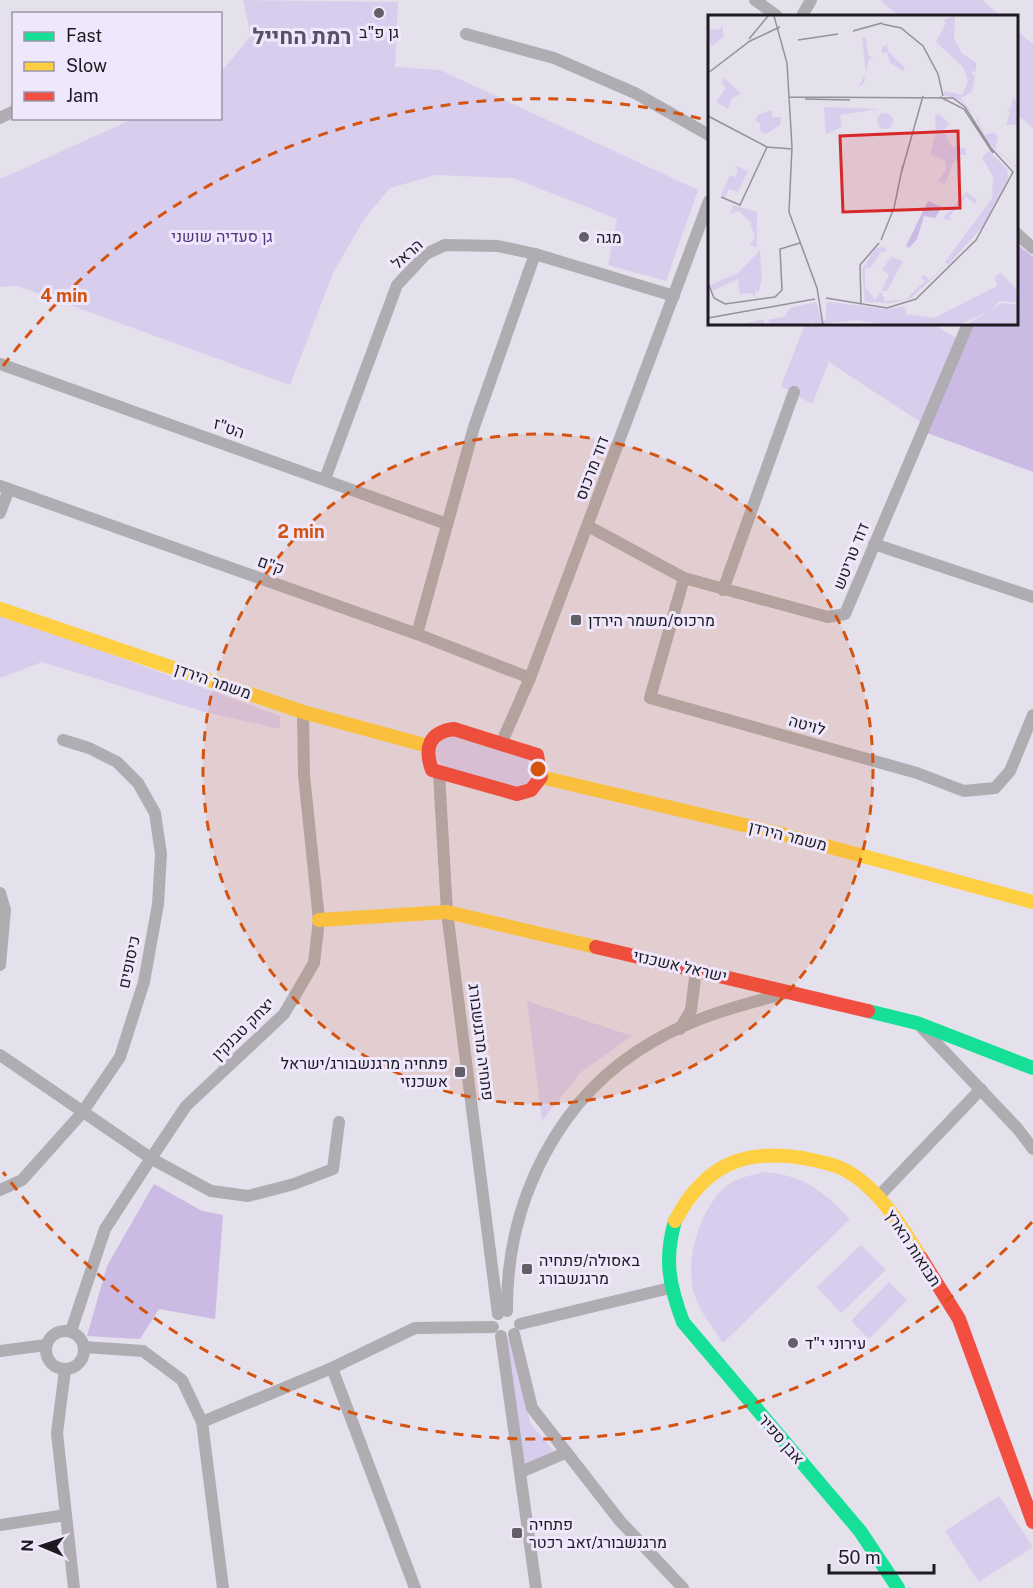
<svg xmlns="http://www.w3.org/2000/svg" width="1033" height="1588" font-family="'Public Sans',Heebo,sans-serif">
<rect width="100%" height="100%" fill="#e4e0ec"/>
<!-- green -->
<g fill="#d8cded">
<path d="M243,0L398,2L395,67L440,70L698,190L666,281L608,265L617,219L513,178L436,175L390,188L364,219L333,273L290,385L18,286L0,287V179L133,119L220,118L221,72L251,36Z"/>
<path d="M880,0H982L1001,16H899Z"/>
<path d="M1016,30L1033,44V128L1017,114Z"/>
<path d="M805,324H933L961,341L925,425L829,362L812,404L781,386Z"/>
<path d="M0,614L280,716V729L205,712L42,662L0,678Z"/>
<path d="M452,736L528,759L532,771L528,783L518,788L444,767L437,760L436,749L441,741Z"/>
<path d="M527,1001L632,1036L581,1072L542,1121Z"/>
<path d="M764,1172C804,1175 823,1191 850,1219L723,1343C712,1326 698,1310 693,1290C686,1257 700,1210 725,1187C735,1178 752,1175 764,1172Z"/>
<path d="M861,1245L886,1270L841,1313L817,1287Z"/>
<path d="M889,1282L907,1300L869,1339L851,1321Z"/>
<path d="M512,1338L530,1423L554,1451L523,1466L505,1339Z"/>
<path d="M999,1496L1033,1547L979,1582L945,1531Z"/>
</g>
<!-- forest -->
<g fill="#cabae4">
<path d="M1017,244L1033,257V472L922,431L968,324H1016Z"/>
<path d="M154,1184L202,1211L223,1215L215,1319L159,1309L140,1339L87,1336L107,1266Z"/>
</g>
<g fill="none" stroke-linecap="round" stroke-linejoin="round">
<!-- street -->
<g stroke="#afadb2" stroke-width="12">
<path d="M755,0L777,16"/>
<path d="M802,16L811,0"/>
<path d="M466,34L554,58L635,93L709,135"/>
<path d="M0,118L14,111"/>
<path d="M1016,233L1033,248"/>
<path d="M0,364L447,524"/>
<path d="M325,479L397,285L426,254L445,245L498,246L535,254L674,296"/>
<path d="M0,486L417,634L530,678"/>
<path d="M0,513L9,489"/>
<path d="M588,526L684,578L828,617L845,614L968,324"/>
<path d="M874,544L1033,597"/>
<path d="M684,578L650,698L917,773L964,791L995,788L1010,771L1033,715"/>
<path d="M723,590L794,392"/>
<path d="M417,634L474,427L535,254"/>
<path d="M501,744L530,678L709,201"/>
<path d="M439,774L447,912L498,1314"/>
<path d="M0,893L5,910L0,965"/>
<path d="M922,1028L1018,1129L1033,1149"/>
<path d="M680,1029L691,1010L696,970"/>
<path d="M0,1055L152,1159L211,1191L248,1196L294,1184L333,1169L339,1122"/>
<path d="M0,1190L22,1180L82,1113L120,1057L144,982L158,904L161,854L155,813L138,783L117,762L89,748L63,740"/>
<path d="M878,1197L981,1089"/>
<path d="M507,1311C506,1202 558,1095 654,1041C695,1017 741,1005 786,993"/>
<path d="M520,1324L670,1288"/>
<circle cx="65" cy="1350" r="19"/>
<path d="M71,1331L105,1229L142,1172L186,1106L284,1014L314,963L319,920L304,775L303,712"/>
<path d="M514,1334L532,1408L620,1521L683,1588"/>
<path d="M501,1336L536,1588"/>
<path d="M84,1347L143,1351L182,1380L202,1422L223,1588"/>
<path d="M0,1351L46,1345"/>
<path d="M332,1368L415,1588"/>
<path d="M65,1370L57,1433L74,1588"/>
<path d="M202,1422L332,1368L415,1328L493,1327"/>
<path d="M521,1472L565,1453"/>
<path d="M0,1525L66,1515"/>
</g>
<!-- fast -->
<g stroke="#16e098" stroke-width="14">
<path d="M868,1011L917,1023L1033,1068"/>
<path d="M675,1221C664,1259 669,1285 683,1322L860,1531L898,1588"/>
</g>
<!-- slow -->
<g stroke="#ffcf43" stroke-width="14">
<path d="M0,609L303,712L428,746"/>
<path d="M541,777L778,833L1033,902"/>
<path d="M319,920L447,912L596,947"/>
<path d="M675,1221C704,1166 742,1148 803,1158C817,1161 835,1164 847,1171C880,1190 902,1227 921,1258"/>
</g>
<!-- jam -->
<g stroke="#f24e42" stroke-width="14">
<path d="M454,729L537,755L541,777L531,790L517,794L432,770C424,748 429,732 454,729Z"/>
<path d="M596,947L868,1011"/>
<path d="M921,1258L959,1319L1033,1522"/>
</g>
</g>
<!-- distance rings -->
<circle cx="538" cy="769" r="335" fill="#d4530e" fill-opacity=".12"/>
<g fill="none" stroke="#d4530e" stroke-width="3" stroke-dasharray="10 8">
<circle cx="538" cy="769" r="335"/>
<path d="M1032 1222A670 670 0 0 1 3 1172M3 366A670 670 0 0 1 706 120"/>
</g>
<!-- markers -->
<g fill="#635f69" stroke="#efe8fc" stroke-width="2">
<circle cx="379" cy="13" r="6"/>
<circle cx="584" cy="237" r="6"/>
<rect x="570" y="614" width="12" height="12" rx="3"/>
<rect x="454" y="1066" width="12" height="12" rx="3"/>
<rect x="521" y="1263" width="12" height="12" rx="3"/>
<circle cx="793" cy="1343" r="6"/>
<rect x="511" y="1527" width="12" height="12" rx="3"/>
</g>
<g text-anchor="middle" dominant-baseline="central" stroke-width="6" stroke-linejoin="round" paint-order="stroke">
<!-- poi labels -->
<g font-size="16" fill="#1d1a22" stroke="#efe8fc" text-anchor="start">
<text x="379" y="32" text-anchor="middle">גן פ"ב</text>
<text x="596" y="237">מגה</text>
<text x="588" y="620">מרכוס/משמר הירדן</text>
<text x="448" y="1063" text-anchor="end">פתחיה מרגנשבורג/ישראל<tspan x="448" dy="18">אשכנזי</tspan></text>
<text x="539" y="1260">באסולה/פתחיה<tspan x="539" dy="18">מרגנשבורג</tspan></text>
<text x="805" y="1343">עירוני י"ד</text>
<text x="529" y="1524">פתחיה<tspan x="529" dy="18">מרגנשבורג/זאב רכטר</tspan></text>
</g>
<!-- park labels -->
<g font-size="16" fill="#543280" stroke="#efe8fc">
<text x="222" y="236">גן סעדיה שושני</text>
</g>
<!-- street labels -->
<g font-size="16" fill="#1d1a22" stroke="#efe8fc">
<text transform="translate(407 254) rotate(-42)">הראל</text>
<text transform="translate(229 428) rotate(20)">הט"ז</text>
<text transform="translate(592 468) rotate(-69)">דוד מרכוס</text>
<text transform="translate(851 556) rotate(-68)">דוד טריטש</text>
<text transform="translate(271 565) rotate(20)">ק"ם</text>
<text transform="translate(213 681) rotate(19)">משמר הירדן</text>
<text transform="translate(807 725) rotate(16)">לויטה</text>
<text transform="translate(788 836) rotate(14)">משמר הירדן</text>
<text transform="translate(129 962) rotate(-78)">כיסופים</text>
<text transform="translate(680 966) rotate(13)">ישראל אשכנזי</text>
<text transform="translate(243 1029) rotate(-45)">יצחק טבנקין</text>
<text transform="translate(481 1042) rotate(83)">פתחיה מרגנשבורג</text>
<text transform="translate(913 1248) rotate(57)">תבואות הארץ</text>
<text transform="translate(781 1439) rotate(49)">אבן ספיר</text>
</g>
<!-- district labels -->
<g font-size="22" font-weight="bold" fill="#585165" stroke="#efe8fc">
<text x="302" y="36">רמת החייל</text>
</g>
</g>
<!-- overview -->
<g transform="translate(708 15)">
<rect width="310" height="310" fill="#e4e0ec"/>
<path d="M247,1L246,24L254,38L268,48V56L263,57L267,61L264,77L252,83L267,100L251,85L236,80V76L254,80L260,66L255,52L228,27L238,8L235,5ZM14,10L16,22L3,32L0,14L12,15ZM158,22L160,40L165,43H161L156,68L150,73L158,58L154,23ZM180,30L179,35L197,53L195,56L182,48L179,37L174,38V32ZM17,63L33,79L24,83L20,94L8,87L18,73L13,67ZM305,82L310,88V110H298L302,97L298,94H303ZM116,92L171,94L132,100L134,112L118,119ZM64,95V102H73L72,110L58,119L51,115L53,109L47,105L51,99ZM169 106a8 8 0 1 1 16 0a8 8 0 1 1-16 0ZM231,99L241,109L236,116L244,132L257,133L258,140H251L250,146H246L237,169L230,166L238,155L237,146L222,139L228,118L227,100ZM272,100L270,105L277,120L286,117L290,122L287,133L306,150L310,149V154L279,127L268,104ZM281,136L299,154L300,163L276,210L240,250L237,247L284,183L285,162L274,142ZM26,150L40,156L30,177L21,174L17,183L13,180L22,160L27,162L30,155ZM258,177L269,185L267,189L258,182L241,202L244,206L235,203ZM25,190L49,197V232L41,230L47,223L42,207L31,196L22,199ZM176,232L180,236L173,237L162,253H157V271L167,285L173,277L177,286L198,284L217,266L213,263L216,260L221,265L238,251L203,283L182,288L157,287L154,254L168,233ZM52,235L54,264L51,276L47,277L48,285L44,278L32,279L30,264L4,276L2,270L30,258ZM183,242L195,246L179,276H173L181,260L174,255ZM293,258L310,276V288L292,286L283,295L250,310H181L148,305L104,310L103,300V310H31L55,304L57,310L62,307L59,305L76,302L82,293L108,287L114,306L118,304V288L122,287L178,294L193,292L198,293V299L226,303L289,271L287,261ZM294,288L310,290V310H258Z" fill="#d8cded"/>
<path d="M220,186L234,192L227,203L216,201L209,224L201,233L198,231Z" fill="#cabae4"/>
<path fill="none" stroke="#94919b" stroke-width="1.5" d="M66,1L79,48L84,132L81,197L109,273L115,310M174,9L193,13L215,31L230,59L235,81M145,16L174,8L170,9M41,24L60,1M90,25L130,19M0,58L42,26L72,12M81,82L245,83L257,92L283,133L305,157L268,225L208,284L179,293L118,283M232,82L256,94L285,138M97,84L142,85M0,101L59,132L84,134M195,150L193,159L215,81M13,182L32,190L59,132M173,225L186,193L193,159M0,268L6,283L17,289L67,282L74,275L72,234L92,228M153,288L152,250L171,228M0,303L107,284"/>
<path fill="#d62828" fill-opacity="0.15" stroke="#d62828" stroke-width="3" d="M250,116L252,193L135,197L132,121Z"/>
<rect width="310" height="310" fill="none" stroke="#1d1a22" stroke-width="3"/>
</g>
<circle cx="538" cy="769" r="9" fill="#d4530e" stroke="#efe8fc" stroke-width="3"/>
<g font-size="18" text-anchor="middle" font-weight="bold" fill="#d4530e" stroke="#efe8fc" stroke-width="6" stroke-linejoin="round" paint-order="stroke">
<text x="64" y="302">4 min</text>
<text x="301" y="538">2 min</text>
</g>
<!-- legend -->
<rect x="12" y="12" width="210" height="108" fill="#efe8fc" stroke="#9b96a5" stroke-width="1.5"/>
<rect x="24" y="32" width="30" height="9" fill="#16e098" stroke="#9b96a5" stroke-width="1.5"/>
<text x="66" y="42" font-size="18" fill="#1d1a22">Fast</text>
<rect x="24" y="62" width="30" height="9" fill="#ffcf43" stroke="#9b96a5" stroke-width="1.5"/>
<text x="66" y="72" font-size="18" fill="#1d1a22">Slow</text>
<rect x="24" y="92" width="30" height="9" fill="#f24e42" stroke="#9b96a5" stroke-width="1.5"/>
<text x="66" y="102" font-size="18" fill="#1d1a22">Jam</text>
<!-- north arrow -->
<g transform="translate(42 1546) rotate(272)" stroke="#efe8fc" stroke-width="4.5" paint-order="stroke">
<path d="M0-4.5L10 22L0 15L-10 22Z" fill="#1d1a22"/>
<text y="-9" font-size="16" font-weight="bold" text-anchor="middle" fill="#1d1a22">N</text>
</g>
<!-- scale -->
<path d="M829 1564v9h105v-9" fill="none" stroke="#1d1a22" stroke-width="3"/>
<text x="838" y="1564" font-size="18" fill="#1d1a22" stroke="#efe8fc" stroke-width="4.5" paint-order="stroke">50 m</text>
</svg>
